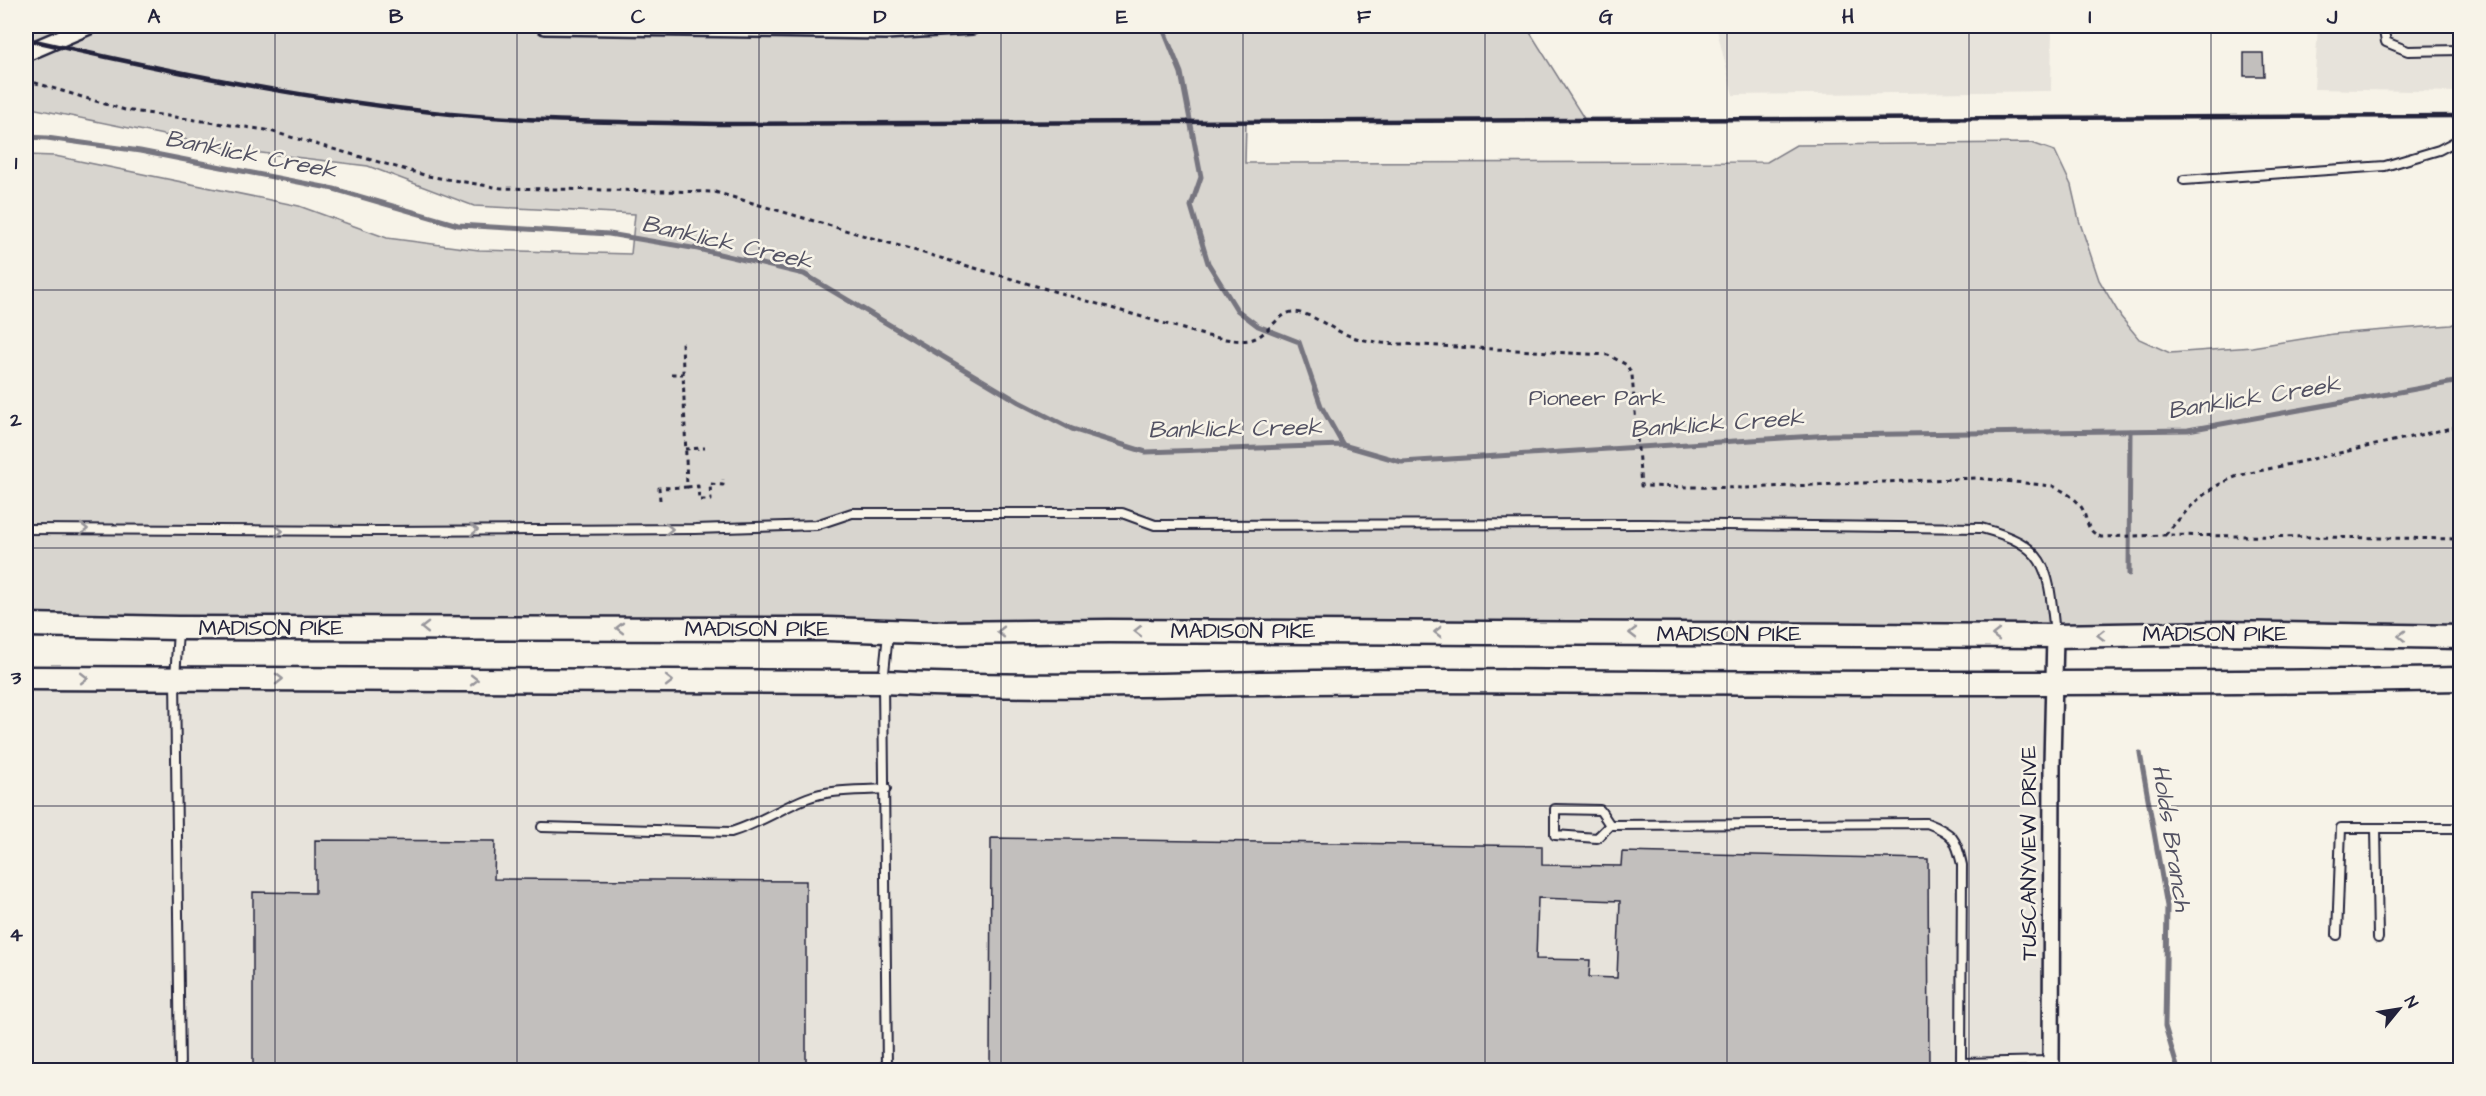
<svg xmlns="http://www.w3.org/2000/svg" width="2486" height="1096" font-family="'Architects Daughter',sans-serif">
<rect width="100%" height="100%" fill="#f7f3e8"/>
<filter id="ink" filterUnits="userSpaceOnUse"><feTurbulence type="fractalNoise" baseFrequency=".0167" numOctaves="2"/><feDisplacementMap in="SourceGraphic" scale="12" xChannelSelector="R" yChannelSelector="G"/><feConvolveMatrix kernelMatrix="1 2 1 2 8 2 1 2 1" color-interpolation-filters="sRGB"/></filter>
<g filter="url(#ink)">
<!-- built -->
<g fill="#e7e3db">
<path d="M1716,26H2052L2051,91L1733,95Z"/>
<path d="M2318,26H2460V92L2314,89Z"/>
<path d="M26,678L2053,683L2051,1070H26Z"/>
</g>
<!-- green -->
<path fill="#d8d5cf" stroke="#7d7c85" stroke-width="1.5" d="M26,26H1526L1585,120L1246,121L1245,163L1767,162L1796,145L2032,143L2055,151L2071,185L2079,220L2099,280L2121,317L2139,339L2170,353L2252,347L2333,334L2451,325L2460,321V637L26,625V155L55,156L299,206L387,238L479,250L631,254L635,214L474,206L368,166L237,150L26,107Z"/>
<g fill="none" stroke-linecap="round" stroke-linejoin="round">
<!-- stream -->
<g stroke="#76747f" stroke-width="5">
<path d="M1162,26L1181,73L1201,177L1191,206L1208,263L1237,310L1258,326L1299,342L1321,406L1343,445"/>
<path d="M26,137L47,138L140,151L334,189L458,225L609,234L698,249L804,274L1019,402L1072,429L1146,452L1343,445L1402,462L1831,435L2188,430L2460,381"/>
<path d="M2129,574L2130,431"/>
<path d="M2140,753L2167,906L2165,1026L2178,1070"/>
</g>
</g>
<!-- building -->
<g fill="#c2bfbd" stroke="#22223b" stroke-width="1.5" fill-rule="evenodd">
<path d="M2244,53H2263L2264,76H2244Z"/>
<path d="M991,838L1542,846V865L1621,866L1622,852L1928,859L1929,1071H990ZM1538,898L1620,901L1617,978L1589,977L1590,960L1536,959Z"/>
<path d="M315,840L495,841L494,879L806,881V1071H253V892L315,893Z"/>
</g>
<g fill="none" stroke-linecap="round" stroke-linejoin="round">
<defs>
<g id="service">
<path d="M2383,26L2386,42L2408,51L2460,50"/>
<path d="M2184,180L2385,166L2439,150L2460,139"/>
<path d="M26,529L379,531L695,529L816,525L852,513H1122L1155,525L1648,524L1981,528C2050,546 2048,570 2055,634"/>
<path d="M178,631L175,678L180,1070"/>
<path d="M1610,825L1597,838L1555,835V809L1600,810L1610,825L1927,823C1953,833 1956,838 1962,865L1961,1063L2051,1061"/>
<path d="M542,827L731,832C758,824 781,808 807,798C831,789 860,791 886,789"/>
<path d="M2376,828L2378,938"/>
<path d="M2337,935L2341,828H2460"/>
<path d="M887,1070L883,682L888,634"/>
</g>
<g id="minor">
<path d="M545,26L886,31L972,26"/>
<path d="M26,53L89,26"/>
<path d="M2051,1070L2052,763L2055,636"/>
</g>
<g id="primary">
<path d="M26,625L178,628L828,629L946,633L1109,631L2055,636L2222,633L2460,637"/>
<path d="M26,678L883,682C1065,691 1248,681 1430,681C1773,682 2117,686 2460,679"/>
</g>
</defs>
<!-- service casing -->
<use href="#service" stroke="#22223b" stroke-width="12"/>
<!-- minor casing -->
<use href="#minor" stroke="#22223b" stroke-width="20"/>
<!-- primary casing -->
<use href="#primary" stroke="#22223b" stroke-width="27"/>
<!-- path -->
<g stroke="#22223b" stroke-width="3" stroke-dasharray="4.5 4.5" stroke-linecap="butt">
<path d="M26,80L125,110L266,130L428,176L501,188L715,192L1207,336C1221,338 1240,343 1253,339C1269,334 1279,311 1295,312C1314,314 1332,330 1350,336C1360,340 1372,341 1382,343L1608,355L1627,365L1632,375L1641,486L1745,488L1976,478L2053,486C2065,492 2077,498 2083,510C2088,523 2087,531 2101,537L2165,535L2460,539"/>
<path d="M671,374H683"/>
<path d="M685,449L705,448"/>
<path d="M687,487L698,486L699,500H711L710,484L723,485V479"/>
<path d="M660,500L659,488L687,487L682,341"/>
<path d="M2165,535C2190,507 2205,487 2241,475L2460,426"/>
</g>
<!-- service -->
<use href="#service" stroke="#f7f3e8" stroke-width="8"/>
<!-- minor -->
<use href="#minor" stroke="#f7f3e8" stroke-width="15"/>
<!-- primary -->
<use href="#primary" stroke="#f7f3e8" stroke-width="22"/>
<!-- rail -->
<path stroke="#22223b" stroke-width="4.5" d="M26,39C166,71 307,100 451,114C541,122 632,122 723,124L2460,116"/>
</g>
<!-- one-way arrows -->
<defs><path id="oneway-chevron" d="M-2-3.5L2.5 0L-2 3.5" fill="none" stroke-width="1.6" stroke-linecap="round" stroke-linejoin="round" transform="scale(1.5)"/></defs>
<g stroke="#97959a">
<use href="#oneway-chevron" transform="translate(84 529)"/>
<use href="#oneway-chevron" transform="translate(669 529)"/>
<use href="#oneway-chevron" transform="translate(474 530) rotate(-1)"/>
<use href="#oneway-chevron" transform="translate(279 531)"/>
<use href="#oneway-chevron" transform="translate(425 628) rotate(-179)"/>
<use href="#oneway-chevron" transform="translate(620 628) rotate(-180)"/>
<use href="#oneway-chevron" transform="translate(1138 631) rotate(-180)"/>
<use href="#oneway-chevron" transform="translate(1001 632) rotate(180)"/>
<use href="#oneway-chevron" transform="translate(1438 632) rotate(-180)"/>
<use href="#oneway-chevron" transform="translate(1633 633) rotate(-180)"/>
<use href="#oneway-chevron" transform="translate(1996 635) rotate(-180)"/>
<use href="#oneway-chevron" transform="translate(2101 635) rotate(179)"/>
<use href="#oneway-chevron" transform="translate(2402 636) rotate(-179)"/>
<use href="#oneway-chevron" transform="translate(84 678)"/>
<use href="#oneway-chevron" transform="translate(279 679)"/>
<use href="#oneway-chevron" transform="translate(474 680)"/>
<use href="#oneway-chevron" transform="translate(669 681)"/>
</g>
</g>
<!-- grid -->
<path fill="none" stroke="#22223b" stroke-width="1.5" stroke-opacity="0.55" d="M275,26V1070M517,26V1070M759,26V1070M1001,26V1070M1243,26V1070M1485,26V1070M1727,26V1070M1969,26V1070M2211,26V1070M26,290H2460M26,548H2460M26,806H2460"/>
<g text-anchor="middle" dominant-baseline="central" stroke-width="5" stroke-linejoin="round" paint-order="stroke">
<!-- park labels -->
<g font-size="22" fill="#504f60" stroke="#f7f3e8">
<text x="1597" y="398">Pioneer Park</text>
</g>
<!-- street labels -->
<g font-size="22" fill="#22223b" stroke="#f7f3e8">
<text x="271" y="628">MADISON PIKE</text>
<text x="757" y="629">MADISON PIKE</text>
<text x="1243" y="631">MADISON PIKE</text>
<text x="1729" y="634">MADISON PIKE</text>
<text x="2215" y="634">MADISON PIKE</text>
<text transform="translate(2029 853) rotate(-90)">TUSCANYVIEW DRIVE</text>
</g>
<!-- water labels -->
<g font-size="24" font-style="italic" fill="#535263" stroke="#f7f3e8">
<text transform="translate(251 155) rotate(11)">Banklick Creek</text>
<text transform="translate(727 243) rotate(13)">Banklick Creek</text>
<text transform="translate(2254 398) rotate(-9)">Banklick Creek</text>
<text transform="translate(1717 424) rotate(-4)">Banklick Creek</text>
<text transform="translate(1235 429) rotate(-1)">Banklick Creek</text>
<text transform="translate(2171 838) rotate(81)">Holds Branch</text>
</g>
</g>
<!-- margin -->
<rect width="2486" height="1096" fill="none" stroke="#f7f3e8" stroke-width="66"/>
<!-- north arrow -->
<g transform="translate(2399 1009) rotate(60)" stroke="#f7f3e8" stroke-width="4.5" paint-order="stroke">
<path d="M0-4.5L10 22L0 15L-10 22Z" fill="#22223b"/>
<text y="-9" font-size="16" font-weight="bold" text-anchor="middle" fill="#22223b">N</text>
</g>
<rect x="33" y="33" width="2420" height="1030" fill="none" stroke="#22223b" stroke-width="2"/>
<g font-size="20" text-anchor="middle" font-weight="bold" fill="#22223b">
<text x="154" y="23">A</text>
<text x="396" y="23">B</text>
<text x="638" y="23">C</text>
<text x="880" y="23">D</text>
<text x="1122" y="23">E</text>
<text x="1364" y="23">F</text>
<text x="1606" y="23">G</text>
<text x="1848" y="23">H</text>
<text x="2090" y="23">I</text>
<text x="2332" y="23">J</text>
<text x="16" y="169">1</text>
<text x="16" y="426">2</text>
<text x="16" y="684">3</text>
<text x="16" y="941">4</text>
</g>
</svg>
